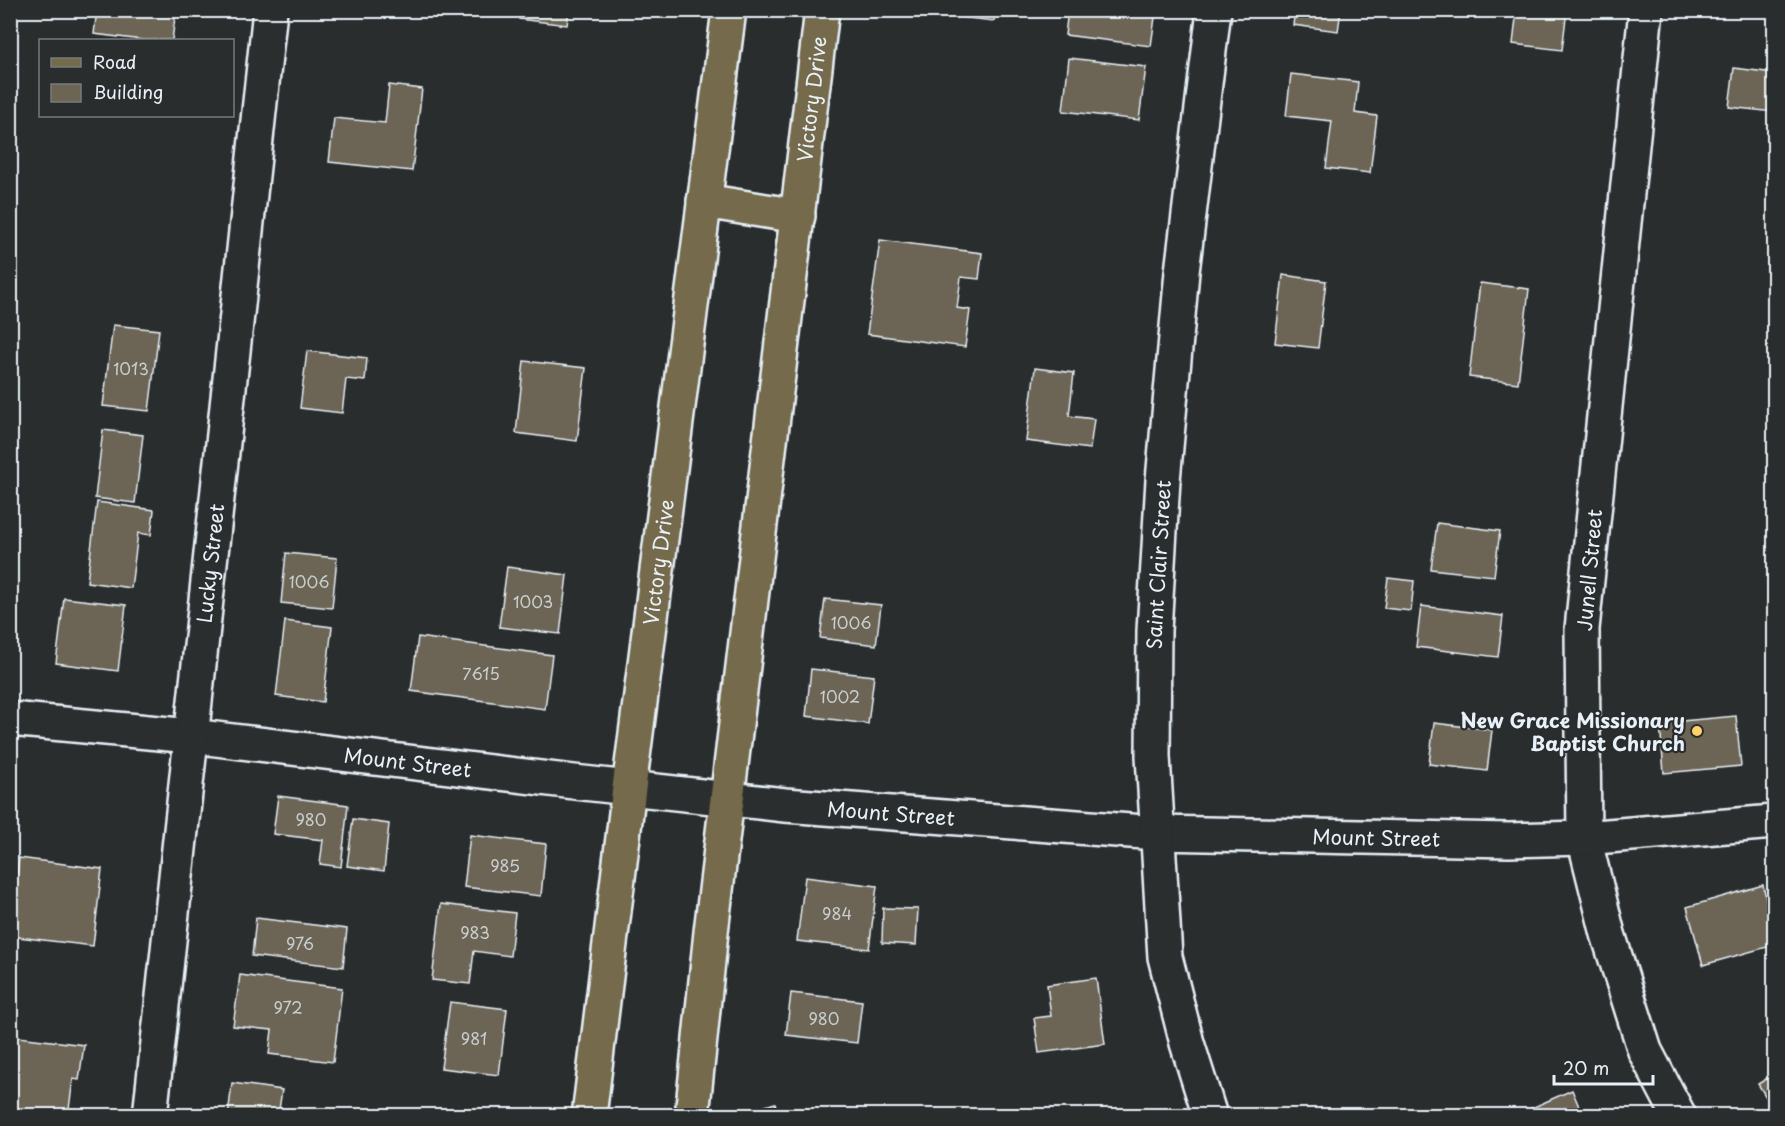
<svg xmlns="http://www.w3.org/2000/svg" width="1785" height="1126" font-family="'Playpen Sans',sans-serif">
<rect width="100%" height="100%" fill="#2a2d2e"/>
<filter id="ink" filterUnits="userSpaceOnUse"><feTurbulence type="fractalNoise" baseFrequency=".0167" numOctaves="2"/><feDisplacementMap in="SourceGraphic" scale="12" xChannelSelector="R" yChannelSelector="G"/><feConvolveMatrix kernelMatrix="1 2 1 2 8 2 1 2 1" color-interpolation-filters="sRGB"/></filter>
<g filter="url(#ink)">
<!-- building -->
<g fill="#6c6554" stroke="#e8f1f8" stroke-width="1.5">
<path d="M97,10H176L172,40H143L94,34Z"/>
<path d="M520,10H569L567,25L519,19Z"/>
<path d="M933,10H996L994,21L933,14Z"/>
<path d="M1068,10H1156L1151,46L1065,35Z"/>
<path d="M1295,10H1341L1338,31L1293,25Z"/>
<path d="M1517,10H1567L1562,50L1513,44Z"/>
<path d="M1069,58L1146,67L1139,120L1063,111Z"/>
<path d="M1734,68L1774,73V112L1729,107Z"/>
<path d="M1291,74L1358,82L1355,113L1377,116L1370,173L1326,168L1332,121L1286,116Z"/>
<path d="M389,85L422,89L412,171L329,162L334,118L385,123Z"/>
<path d="M880,240L982,253L979,279L961,277L957,308L970,310L965,347L867,334Z"/>
<path d="M1283,275L1326,281L1318,348L1275,343Z"/>
<path d="M1480,283L1529,289L1518,383L1469,377Z"/>
<path d="M113,325L159,330L149,411L103,406Z"/>
<path d="M307,351L367,358L365,381L346,379L342,413L300,408Z"/>
<path d="M524,361L586,368L577,441L516,433Z"/>
<path d="M1035,368L1074,373L1069,416L1094,419L1090,449L1026,441Z"/>
<path d="M103,430L143,435L135,503L95,498Z"/>
<path d="M97,502L154,510L151,535L138,533L131,588L87,582Z"/>
<path d="M1437,523L1500,531L1494,576L1431,569Z"/>
<path d="M286,553L337,558L332,608L281,603Z"/>
<path d="M507,567L567,575L560,634L499,627Z"/>
<path d="M1388,578L1414,581L1411,611L1384,608Z"/>
<path d="M64,598L126,605L118,671L56,663Z"/>
<path d="M825,599L881,605L876,645L820,638Z"/>
<path d="M1421,606L1503,616L1498,657L1416,647Z"/>
<path d="M285,621L332,627L323,702L276,696Z"/>
<path d="M418,637L552,655L545,709L411,691Z"/>
<path d="M811,669L874,676L868,724L806,716Z"/>
<path d="M1736,716L1741,766L1664,773L1660,723Z"/>
<path d="M1434,723L1492,730L1487,771L1429,764Z"/>
<path d="M278,796L348,805L341,867L320,864L323,840L273,834Z"/>
<path d="M353,819L389,824L384,871L347,866Z"/>
<path d="M470,835L546,844L541,896L464,887Z"/>
<path d="M19,858L102,869L93,946L10,936Z"/>
<path d="M805,877L877,886L869,949L797,941Z"/>
<path d="M1763,885L1767,902L1774,900V945L1703,965L1687,907Z"/>
<path d="M441,904L515,913L510,956L474,951L470,984L432,980Z"/>
<path d="M883,908L918,909L916,945L882,943Z"/>
<path d="M256,918L347,929L343,967L252,956Z"/>
<path d="M240,975L342,988L333,1062L269,1054L272,1030L233,1026Z"/>
<path d="M1096,978L1105,1044L1039,1053L1034,1018L1051,1016L1047,985Z"/>
<path d="M791,993L862,1001L857,1043L786,1035Z"/>
<path d="M450,1002L507,1009L499,1075L441,1068Z"/>
<path d="M10,1036L84,1045L79,1080L73,1079L68,1116H10Z"/>
<path d="M1774,1074V1110L1758,1084Z"/>
<path d="M232,1083L282,1090L278,1116H228Z"/>
<path d="M1572,1090L1583,1116H1514Z"/>
<path d="M775,1103L779,1116H755L753,1110Z"/>
</g>
<g fill="none" stroke-linecap="round" stroke-linejoin="round">
<defs>
<g id="minor">
<path d="M1646,10L1582,629L1584,838L1608,934L1645,1051L1679,1116"/>
<path id="s1" d="M10,719L191,736L574,782L785,805L1157,833L1509,840L1584,838L1774,822"/>
<path id="s2" d="M150,1116L270,10"/>
<path id="s3" d="M1210,1116L1187,1043L1165,957L1153,756L1154,631L1163,480L1182,272L1214,10"/>
</g>
<g id="major">
<path d="M704,201L798,216"/>
<path id="s4" d="M589,1116L629,788L729,10"/>
<path id="s5" d="M692,1116L711,932L822,10"/>
</g>
</defs>
<!-- minor casing -->
<use href="#minor" stroke="#e8f1f8" stroke-width="38"/>
<!-- major casing -->
<use href="#major" stroke="#e8f1f8" stroke-width="38"/>
<!-- minor -->
<use href="#minor" stroke="#2a2d2e" stroke-width="33"/>
<!-- major -->
<use href="#major" stroke="#746b4b" stroke-width="33"/>
</g>
</g>
<!-- markers -->
<circle fill="#ffd166" stroke="#2a2d2e" stroke-width="2" cx="1697" cy="731" r="6"/>
<g text-anchor="middle" dominant-baseline="central" stroke-width="4.5" stroke-linejoin="round" paint-order="stroke">
<!-- number labels -->
<g font-size="16" fill="#c9cecf">
<text x="131" y="368">1013</text>
<text x="309" y="581">1006</text>
<text x="533" y="601">1003</text>
<text x="851" y="622">1006</text>
<text x="481" y="673">7615</text>
<text x="840" y="696">1002</text>
<text x="311" y="819">980</text>
<text x="505" y="865">985</text>
<text x="837" y="913">984</text>
<text x="475" y="932">983</text>
<text x="300" y="943">976</text>
<text x="288" y="1007">972</text>
<text x="824" y="1018">980</text>
<text x="474" y="1038">981</text>
</g>
<!-- street labels -->
<g font-size="20" fill="#e8f1f8" stroke="#2a2d2e">
<text stroke="none"><textPath href="#s5" startOffset="1024">Victory Drive</textPath></text>
<text stroke="none"><textPath href="#s2" startOffset="556">Lucky Street</textPath></text>
<text stroke="none"><textPath href="#s4" startOffset="558">Victory Drive</textPath></text>
<text stroke="none"><textPath href="#s3" startOffset="558">Saint Clair Street</textPath></text>
<text transform="translate(1589 570) rotate(-85)">Junell Street</text>
<text stroke="none"><textPath href="#s1" startOffset="400">Mount Street</textPath></text>
<text stroke="none"><textPath href="#s1" startOffset="886">Mount Street</textPath></text>
<text stroke="none"><textPath href="#s1" startOffset="1372">Mount Street</textPath></text>
</g>
<!-- poi labels -->
<g font-size="20" font-weight="bold" fill="#e8f1f8" stroke="#2a2d2e" text-anchor="end">
<text x="1685" y="720">New Grace Missionary<tspan x="1685" dy="23">Baptist Church</tspan></text>
</g>
</g>
<!-- margin -->
<rect width="1785" height="1126" fill="none" stroke="#2a2d2e" stroke-width="36"/>
<rect x="18" y="18" width="1749" height="1090" fill="none" stroke="#e8f1f8" stroke-width="2" filter="url(#ink)"/>
<!-- legend -->
<rect x="39" y="39" width="195" height="78" fill="#2a2d2e" stroke="#767b7f" stroke-width="1.5"/>
<rect x="51" y="58" width="30" height="9" fill="#746b4b" stroke="#767b7f" stroke-width="1.5"/>
<text x="93" y="69" font-size="18" fill="#e8f1f8">Road</text>
<rect x="51" y="84" width="30" height="18" fill="#6c6554" stroke="#767b7f" stroke-width="1.5"/>
<text x="93" y="99" font-size="18" fill="#e8f1f8">Building</text>
<!-- scale -->
<path d="M1554 1075v9h99v-9" fill="none" stroke="#e8f1f8" stroke-width="3"/>
<text x="1563" y="1075" font-size="18" fill="#e8f1f8" stroke="#2a2d2e" stroke-width="4.5" paint-order="stroke">20 m</text>
</svg>
